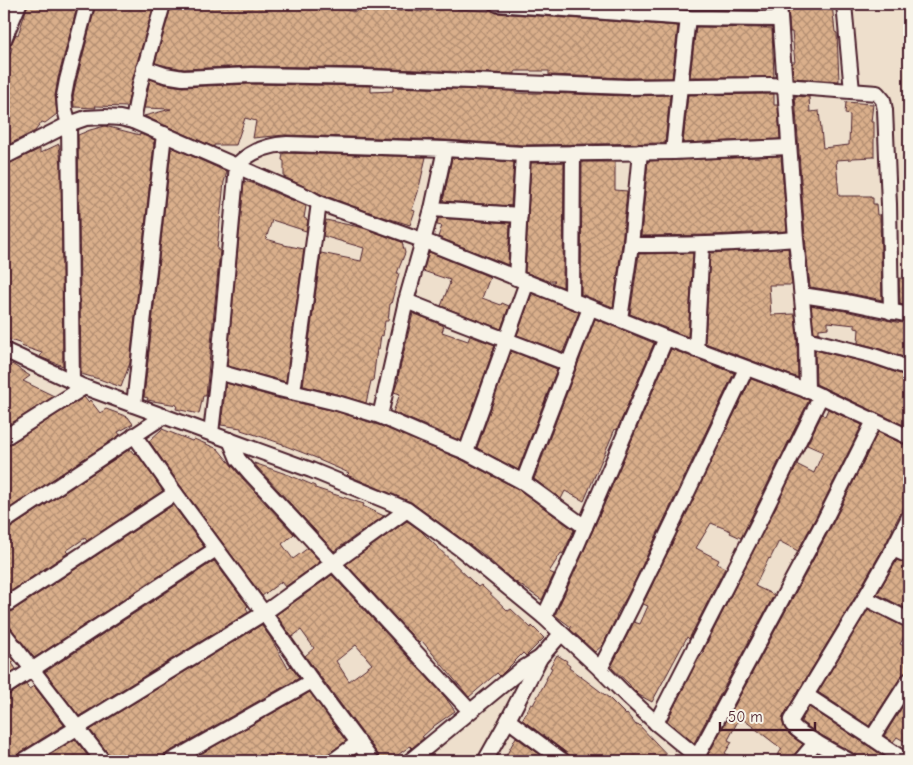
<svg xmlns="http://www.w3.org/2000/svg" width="913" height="765" font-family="'Comic Neue',sans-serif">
<defs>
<pattern id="building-cross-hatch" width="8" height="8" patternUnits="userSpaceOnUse" patternTransform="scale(1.25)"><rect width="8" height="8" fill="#daaf8b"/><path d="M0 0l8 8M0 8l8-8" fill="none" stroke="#b38e72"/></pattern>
</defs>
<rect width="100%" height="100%" fill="#eedfcc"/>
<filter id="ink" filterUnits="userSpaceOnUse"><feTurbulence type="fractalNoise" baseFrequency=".02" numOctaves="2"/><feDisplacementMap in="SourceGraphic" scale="10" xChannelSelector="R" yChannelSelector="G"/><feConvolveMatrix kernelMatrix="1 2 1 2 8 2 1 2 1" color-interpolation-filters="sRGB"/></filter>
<g filter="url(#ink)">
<!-- building -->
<g fill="url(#building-cross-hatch)" stroke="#4a1f2b" fill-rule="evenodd">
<path d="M28,4H78L58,78L55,96L57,114L45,123L42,122L35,131L4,147V72L12,48L7,47L12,43L16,34L18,35Z"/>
<path d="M96,4H146L154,5L136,66L127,107L95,106L96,108L74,107L73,96L76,82Z"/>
<path d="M172,4H197L216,7L248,4L316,9V7L335,9V8L356,12L357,9L382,11V8L401,11V9L422,12V10L429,11L430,5L457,7V9L489,11V8L493,11L496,13L678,26L672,78H627L549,75V71H515V74L367,68L251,66L184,69L167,66L155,63Z"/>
<path d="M806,4H832L835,32L837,33L839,81L793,78L792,62H795L794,53L792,32H790L788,8L807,6Z"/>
<path d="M696,27L772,28L774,77H690Z"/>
<path d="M150,79L163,84L183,87L251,84L371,86V92L393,91V87L515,91V93H546L627,96L670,95L665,143L523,145L445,140L285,135L253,138L256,121L245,118L236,145H214V147L144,116L171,109L144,108Z"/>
<path d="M774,94V105H778L780,139L683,143L688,95Z"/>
<path d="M795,96L809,97L810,112L819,111L823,148L849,145L850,115L845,114L846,102L873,104L871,122H874V157L852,158V159L836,160L839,196H871V198H873V204H876L877,215H880L882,300L848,293L810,287L805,238Z"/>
<path d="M105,126L140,135V134L155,140L153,144H154L130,363L121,387L99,379L81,374L78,135L90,130Z"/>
<path d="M59,144L61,165L63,366L40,357L42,353L21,346L22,344L4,338V206L6,165L40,149V153Z"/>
<path d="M174,148L227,172L224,182L217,250H220L206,396H203L199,414L176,409L177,405L147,400L148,398L144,397L171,149H173Z"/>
<path d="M283,153L426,157L418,192L412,210L415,211L410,225L377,215L323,195L284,177V161L282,160Z"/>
<path d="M781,156L787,231L713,235L641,236L648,161Z"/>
<path d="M452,158L514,162L511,206L443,201Z"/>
<path d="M564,162L563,287L552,283L555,281H548L525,272L531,163Z"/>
<path d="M582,162H615V190L627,191L622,244L613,307L581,294Z"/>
<path d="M244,181L252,183L306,206L304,218L308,220L306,231L272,220L266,239L284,244V245L304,249L286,382L227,366Z"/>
<path d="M438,218L510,223L508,265L438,237L442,226L437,225Z"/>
<path d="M326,220L364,228L402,242L405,253L397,273H399L391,304H390L388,321H385L383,336L381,335L379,349H377L373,381H371L366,403L340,395L303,386L321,253L361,261L364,248L323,236Z"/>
<path d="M788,248L792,285H769L771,315L795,314L797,340L798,378L705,343L710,253Z"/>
<path d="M429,252L490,277L482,298L501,305L502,303L509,306L501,329L441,306L450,283L449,282L450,280L423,271Z"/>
<path d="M693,253L688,337L630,314L639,254Z"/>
<path d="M899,278L909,279V306L900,304Z"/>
<path d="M534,294L579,312L563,352L517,335L531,296Z"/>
<path d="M811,305L845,311L891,321L909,324V359L874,347L858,343L859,329L855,328V325L828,322V328L819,329V333L814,332Z"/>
<path d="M413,313L444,326L442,332L468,341L470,336L495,345L461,441L393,412L400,394L394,392L399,378L398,377Z"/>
<path d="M595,319L654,343L617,430L615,429L584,501L565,491L561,499L534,479Z"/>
<path d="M671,349L734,373L630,591L616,616H617L603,645L595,652L570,629L571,627L555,615L583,553Z"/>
<path d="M815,350L869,363L909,377V426L903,424V425L816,384Z"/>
<path d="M511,351L557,369L518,470L477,448Z"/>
<path d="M12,364L30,376L23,381L54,396L4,428V370Z"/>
<path d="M751,379L809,400L741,538L730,533L731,531L711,523L696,548L719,560L717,564L725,568L689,639L687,637L652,702L639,695L630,686V685L611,667L634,622L640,624L648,606L643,604Z"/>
<path d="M226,383L277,398L335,411L381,426L462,460L518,489L574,530L563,554L561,553L549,572L554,574L542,600L510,578L481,553L411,502L347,475L349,473L319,460V459L283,445V444L241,430V428L221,425Z"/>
<path d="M84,397L88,402L90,400L100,413L106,409L128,417L133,424L118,432L120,435L4,512V447L9,445Z"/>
<path d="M828,409L862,425L817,515L798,551L779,541L770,559L769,558L755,586L774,595L694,743L667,721L697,661L704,652L703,651L793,472L798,465L814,473L823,452L807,445L822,414L825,416Z"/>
<path d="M162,429L192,441L194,439L218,449L243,479L294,534L282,544L293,559L308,548L320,562L285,587L281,582L262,596L182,488L149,441Z"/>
<path d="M878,432L909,447V498L892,529H893L885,545L857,594L784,715L782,721L785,729L790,735L803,744L793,756L791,761H773L779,754V753L782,749L740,717L728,740L732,742L725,753L736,761H717L708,755L833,523Z"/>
<path d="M130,449L134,454L136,452L163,491L87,541L85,538L66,551L68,553L4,596V531L9,529Z"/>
<path d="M254,463L289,475L315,486V488L364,504L363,506L384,516L334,551L257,467Z"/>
<path d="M173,505L204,547L34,658L11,628L4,621V615L9,613Z"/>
<path d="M407,521L421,531L478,587L481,585L508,611L511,609L531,628L532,626L544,638L526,656L523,653L500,676L497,673L469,697L422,641L419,643L346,564Z"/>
<path d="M897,560L909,565V610L877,594Z"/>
<path d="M214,561L248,606L246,608L249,612L79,716L45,672Z"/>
<path d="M332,575L445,697L455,711L434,726L422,737L424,738L412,748L410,746L390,761H381L379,756L366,737L363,734L305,656L314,648L301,630L292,637L276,615ZM356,645L372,664L349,681L336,661Z"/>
<path d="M868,609L909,629L900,644L909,649V667L907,672L902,675L869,726L818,692Z"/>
<path d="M261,625V626H262L270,637L288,668L291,666L299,678L167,753L163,757L162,761H112L110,756L90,730Z"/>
<path d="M4,648L15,661L12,663L16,669L4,678Z"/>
<path d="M557,655L567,661L566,663L570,666L569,668L592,685L609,698L626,715L627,714L636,725L638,724L673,761H572L571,757L568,754L522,720L531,704L533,705L547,679H546L552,668L550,667Z"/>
<path d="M26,684L29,689L34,686L64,725L18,754L16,756L14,761H4V697L9,695Z"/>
<path d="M310,692L346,741L328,754L325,757L324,761H277L273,755L265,761H188Z"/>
<path d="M909,696V744L897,737L893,742L884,736Z"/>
<path d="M809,707L867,745L891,761H858L857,757L853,753L814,731L801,722V721Z"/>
<path d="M516,737L549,761H505L507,757L506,756Z"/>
<path d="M75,739L90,759L86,761H39Z"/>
<path d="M818,753L823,757L832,761H811Z"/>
</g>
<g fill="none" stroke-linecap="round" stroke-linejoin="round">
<defs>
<g id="minor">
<path d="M497,4L688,18L780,19"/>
<path d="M779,4L796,239L806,339L807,391"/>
<path d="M844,4L852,91"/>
<path d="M4,39L19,4"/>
<path d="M144,68L165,75L183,78L251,75L367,77L627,87L770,85L877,93L883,100L885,110L889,204L891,312"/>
<path d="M133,121L140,84L163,4"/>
<path d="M673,152L680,86L688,18"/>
<path d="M4,157L69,124L86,118L105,117L120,118L133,121L310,198L319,203L422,240L666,338L814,393L909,437"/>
<path d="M432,209L520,215"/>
<path d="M631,245C686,245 741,244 796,239"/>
<path d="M516,278L523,154"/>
<path d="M802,295L847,302L909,315"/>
<path d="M572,300L573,153"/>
<path d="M406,301C460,323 515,343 569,364"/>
<path d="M620,319L631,245L640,152"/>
<path d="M806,339L871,355L909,368"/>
<path d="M4,350L84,387L311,470L389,502L407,510L462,550L544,617L600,669L626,695L656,723L702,761"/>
<path d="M696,350L702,245"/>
<path d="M218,372L279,389L337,403L380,416L426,436L466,452L523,482L590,308"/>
<path d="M72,382L69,124L65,110L64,96L67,80L87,4"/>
<path d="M293,392L319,203"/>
<path d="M134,405L164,134"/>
<path d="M380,416L406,301L432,209L445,149"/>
<path d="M211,433L218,372L237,165C251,151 267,145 287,144L445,149L523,154L673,152L789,147"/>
<path d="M134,435L175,493L264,613L312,681L372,761"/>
<path d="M4,438L84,387"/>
<path d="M230,440L238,459L250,473L470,711"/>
<path d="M466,452L527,282"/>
<path d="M523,482L585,527"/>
<path d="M4,522L164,416"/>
<path d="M893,549L909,556"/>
<path d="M865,598L909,620"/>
<path d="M4,606L175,493"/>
<path d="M544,617L575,550L666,338"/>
<path d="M4,633L103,761"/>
<path d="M600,669C652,570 698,469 746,369"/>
<path d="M4,688L216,549"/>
<path d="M806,695L872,738L906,761"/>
<path d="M508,720L563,761"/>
<path d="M656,723L763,514L821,396"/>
<path d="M872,738L909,680"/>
<path d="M697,757L825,519L874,421"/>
<path d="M23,761L264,613L407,510"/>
<path d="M171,761L312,681"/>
<path d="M333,761L359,742"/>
<path d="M410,761L522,669L540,658"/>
<path d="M485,761L508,720L540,658L561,634"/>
<path d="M800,761L816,742"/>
<path d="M849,761C839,755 796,733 792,724C791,723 792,721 791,720L865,598L893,549L909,517"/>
</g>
</defs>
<!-- minor casing -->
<use href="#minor" stroke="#4a1f2b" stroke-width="18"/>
<!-- minor -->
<use href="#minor" stroke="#f7f3e8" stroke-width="14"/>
</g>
</g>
<!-- margin -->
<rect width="913" height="765" fill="none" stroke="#f7f3e8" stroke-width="20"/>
<rect x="10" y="10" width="893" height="745" fill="none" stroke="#4a1f2b" stroke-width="2" filter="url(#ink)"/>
<!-- scale -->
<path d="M720 722v8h95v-8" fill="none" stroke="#4a1f2b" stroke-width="2.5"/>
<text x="728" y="722" font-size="15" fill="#4a1f2b" stroke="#f7f3e8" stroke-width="4" paint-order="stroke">50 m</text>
</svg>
